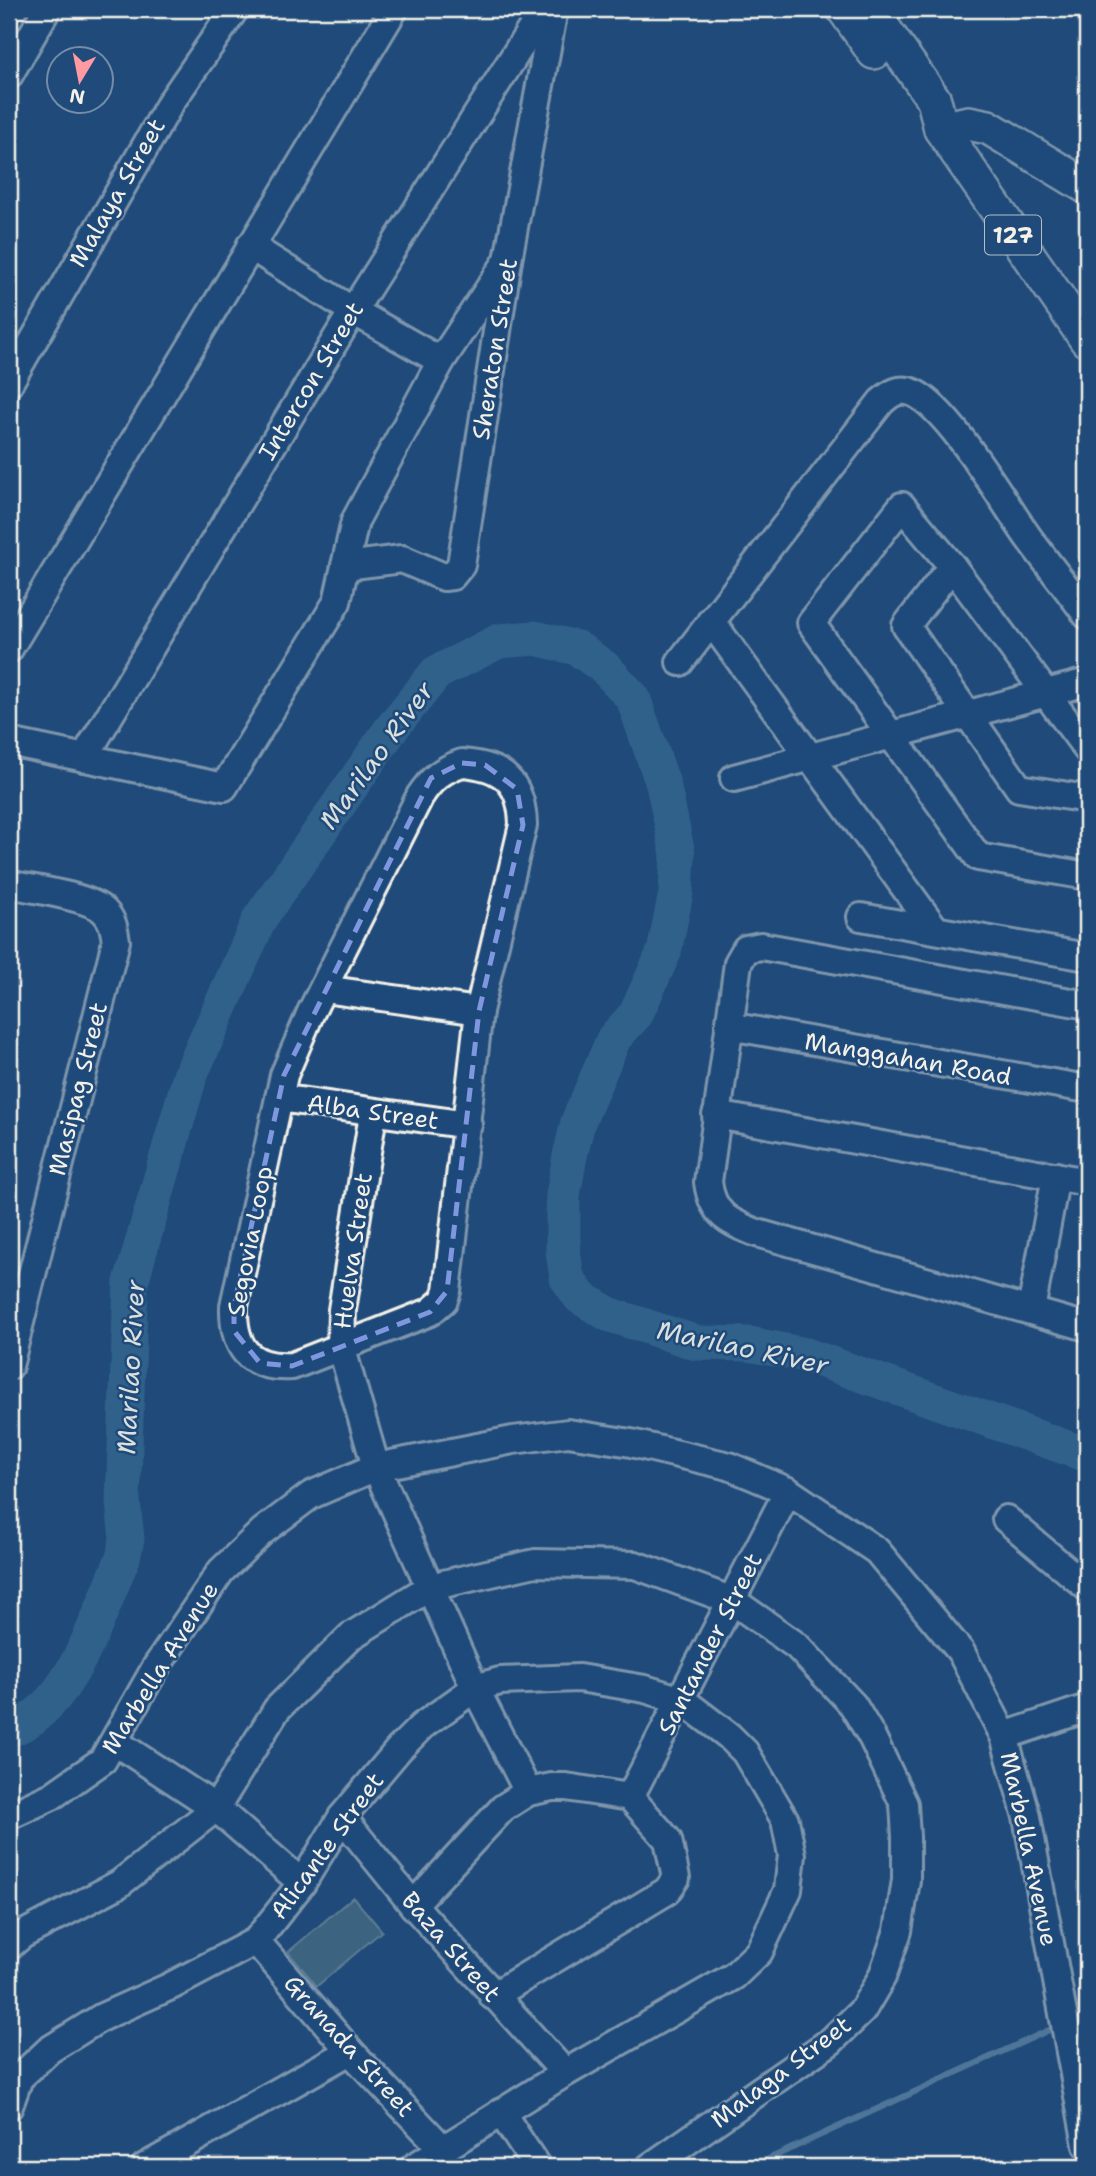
<svg xmlns="http://www.w3.org/2000/svg" width="1096" height="2176" font-family="'Shantell Sans',sans-serif">
<rect width="100%" height="100%" fill="#1f4a7a"/>
<filter id="ink" filterUnits="userSpaceOnUse"><feTurbulence type="fractalNoise" baseFrequency=".0143" numOctaves="2"/><feDisplacementMap in="SourceGraphic" scale="14" xChannelSelector="R" yChannelSelector="G"/><feConvolveMatrix kernelMatrix="1 2 1 2 8 2 1 2 1" color-interpolation-filters="sRGB"/></filter>
<g filter="url(#ink)">
<!-- green -->
<path fill="#5f8185" stroke="#aab9b6" stroke-width="2" d="M353,1897L382,1931L317,1986L288,1952Z"/>
<g fill="none" stroke-linecap="round" stroke-linejoin="round">
<!-- stream -->
<path stroke="#8babbc" stroke-width="6" d="M751,2167L1049,2030"/>
<!-- river -->
<path stroke="#457d9f" stroke-width="35" d="M9,1730C71,1711 99,1612 123,1558L127,1539L123,1502L131,1282L190,1076L260,918L391,729L436,673L499,641L535,638L577,648L605,668L633,698L663,784L678,854L676,893L664,952L636,1014L614,1038L578,1122L570,1156L563,1195V1251L567,1278L580,1297L608,1314L697,1343L749,1344L806,1355L1087,1455"/>
<defs>
<g id="minor">
<path d="M9,75L47,9"/>
<path d="M250,246L353,311L441,361"/>
<path d="M9,383L171,102L235,9"/>
<path d="M345,566L402,559L444,577L452,576L461,565L508,260L554,9"/>
<path d="M952,566L906,626L1019,788L1087,799"/>
<path d="M711,621L935,929"/>
<path d="M9,649L394,9"/>
<path d="M680,662L881,402C891,393 900,387 914,393C950,410 1004,503 1028,537C1047,563 1068,589 1087,615"/>
<path d="M9,742L224,787L337,602L355,521L441,361L508,260"/>
<path d="M1087,749L952,566L902,506L811,623L978,857L1087,876"/>
<path d="M84,758L353,311L544,9"/>
<path d="M462,763C503,766 522,782 523,825L479,1011L447,1291L444,1300L430,1312L292,1366C248,1369 233,1347 234,1306L284,1075L311,1012L420,796C432,778 442,770 462,763Z"/>
<path d="M734,778L1087,682"/>
<path d="M9,884C31,889 89,896 104,911C113,920 114,929 116,941L9,1366"/>
<path d="M861,917L1087,957"/>
<path d="M324,989L479,1011"/>
<path d="M1087,1005L761,946L746,949L738,963L708,1182C712,1214 728,1222 757,1233L1087,1327"/>
<path d="M729,1026L1087,1089"/>
<path d="M279,1098L468,1125"/>
<path d="M373,1114L342,1310L341,1346L376,1467L475,1688L528,1792"/>
<path d="M716,1115L1087,1182"/>
<path d="M1031,1310L1056,1176"/>
<path d="M1006,1519L1087,1587"/>
<path d="M1004,1736L1087,1708"/>
<path d="M115,1742L216,1808L302,1883"/>
<path d="M630,1797L788,1491"/>
<path d="M9,1816L52,1796L103,1760L156,1667L221,1571L263,1531L311,1495L376,1467L513,1440L568,1433L631,1443L729,1466L788,1491L877,1551L961,1652L1004,1736L1027,1817L1087,2145"/>
<path d="M342,1817L413,1905L565,2073"/>
<path d="M413,1905L503,1808L528,1792L552,1787H566L630,1797L668,1840L676,1878L667,1891L493,1996"/>
<path d="M256,1941L350,2051L443,2149"/>
<path d="M9,1946L22,1935L119,1884L216,1808L277,1709L351,1636L430,1587L535,1563L635,1565L733,1601L797,1646L853,1705L872,1737L904,1804L906,1837V1880L898,1931L882,1977L862,2011L831,2041L650,2167"/>
<path d="M9,2106L19,2078L49,2050L102,2017L171,1986L256,1941L302,1883L342,1817L399,1749L422,1726L475,1688L500,1681L579,1678L645,1689L682,1700L729,1736L745,1752L785,1820L792,1855L788,1890L759,1952L734,1976L565,2073L414,2167"/>
<path d="M501,2112L537,2167"/>
<path d="M145,2167L350,2051"/>
</g>
<g id="major">
<path d="M844,9L874,52"/>
<path d="M870,9L934,100L941,129L1087,340"/>
<path d="M941,129L968,123L988,127L1087,187"/>
</g>
</defs>
<!-- minor casing -->
<use href="#minor" stroke="#f4f1e8" stroke-width="32"/>
<!-- major casing -->
<use href="#major" stroke="#f4f1e8" stroke-width="38"/>
<!-- minor -->
<use href="#minor" stroke="#1f4a7a" stroke-width="26"/>
<!-- major -->
<use href="#major" stroke="#1f4a7a" stroke-width="33"/>
</g>
</g>
<!-- marked area -->
<path d="M0 0H1096V2176H0ZM462,763L485,765L517,789L523,825L479,1011L447,1291L430,1312L292,1366L260,1363L234,1331V1306L284,1075L431,778Z" fill="#1f4a7a" fill-opacity=".55" fill-rule="evenodd"/>
<path fill="none" stroke="#7e97df" stroke-width="5" stroke-dasharray="14 9" stroke-linejoin="round" d="M462,763L485,765L517,789L523,825L479,1011L447,1291L430,1312L292,1366L260,1363L234,1331V1306L284,1075L431,778Z"/>
<g text-anchor="middle" dominant-baseline="central" stroke-width="5" stroke-linejoin="round" paint-order="stroke">
<!-- shield labels -->
<rect fill="#1f4a7a" stroke="#b4bfc7" stroke-width="2" x="985" y="215.5" width="56" height="39" rx="5"/>
<g font-size="23" font-weight="bold" fill="#f4f1e8">
<text x="1013" y="235">127</text>
</g>
<!-- street labels -->
<g font-size="24" fill="#f4f1e8" stroke="#1f4a7a">
<text transform="translate(117 193) rotate(-60)">Malaya Street</text>
<text transform="translate(495 349) rotate(-81)">Sheraton Street</text>
<text transform="translate(311 381) rotate(-59)">Intercon Street</text>
<text transform="translate(908 1059) rotate(10)">Manggahan Road</text>
<text transform="translate(78 1089) rotate(-76)">Masipag Street</text>
<text transform="translate(373 1112) rotate(8)">Alba Street</text>
<text transform="translate(250 1241) rotate(-79)">Segovia Loop</text>
<text transform="translate(353 1251) rotate(-82)">Huelva Street</text>
<text transform="translate(710 1644) rotate(-63)">Santander Street</text>
<text transform="translate(160 1668) rotate(-58)">Marbella Avenue</text>
<text transform="translate(327 1846) rotate(-54)">Alicante Street</text>
<text transform="translate(1029 1849) rotate(78)">Marbella Avenue</text>
<text transform="translate(451 1947) rotate(49)">Baza Street</text>
<text transform="translate(349 2046) rotate(48)">Granada Street</text>
<text transform="translate(781 2072) rotate(-37)">Malaga Street</text>
</g>
<!-- water labels -->
<g font-size="26" font-style="italic" fill="#dae0dd" stroke="#1f4a7a">
<text transform="translate(376 755) rotate(-54)">Marilao River</text>
<text transform="translate(743 1347) rotate(12)">Marilao River</text>
<text transform="translate(130 1367) rotate(-87)">Marilao River</text>
</g>
</g>
<!-- margin -->
<rect width="1096" height="2176" fill="none" stroke="#1f4a7a" stroke-width="35"/>
<rect x="18" y="18" width="1061" height="2141" fill="none" stroke="#f4f1e8" stroke-width="2.5" filter="url(#ink)"/>
<!-- north arrow -->
<g transform="translate(80 80) rotate(190)"><circle r="33" fill="#1f4a7a" stroke="#748da6" stroke-width="2"/>
<path d="M0-5L12 26L0 18L-12 26Z" fill="#ff9aa2"/>
<text y="-10" font-size="19" font-weight="bold" text-anchor="middle" fill="#f4f1e8">N</text>
</g>
</svg>
